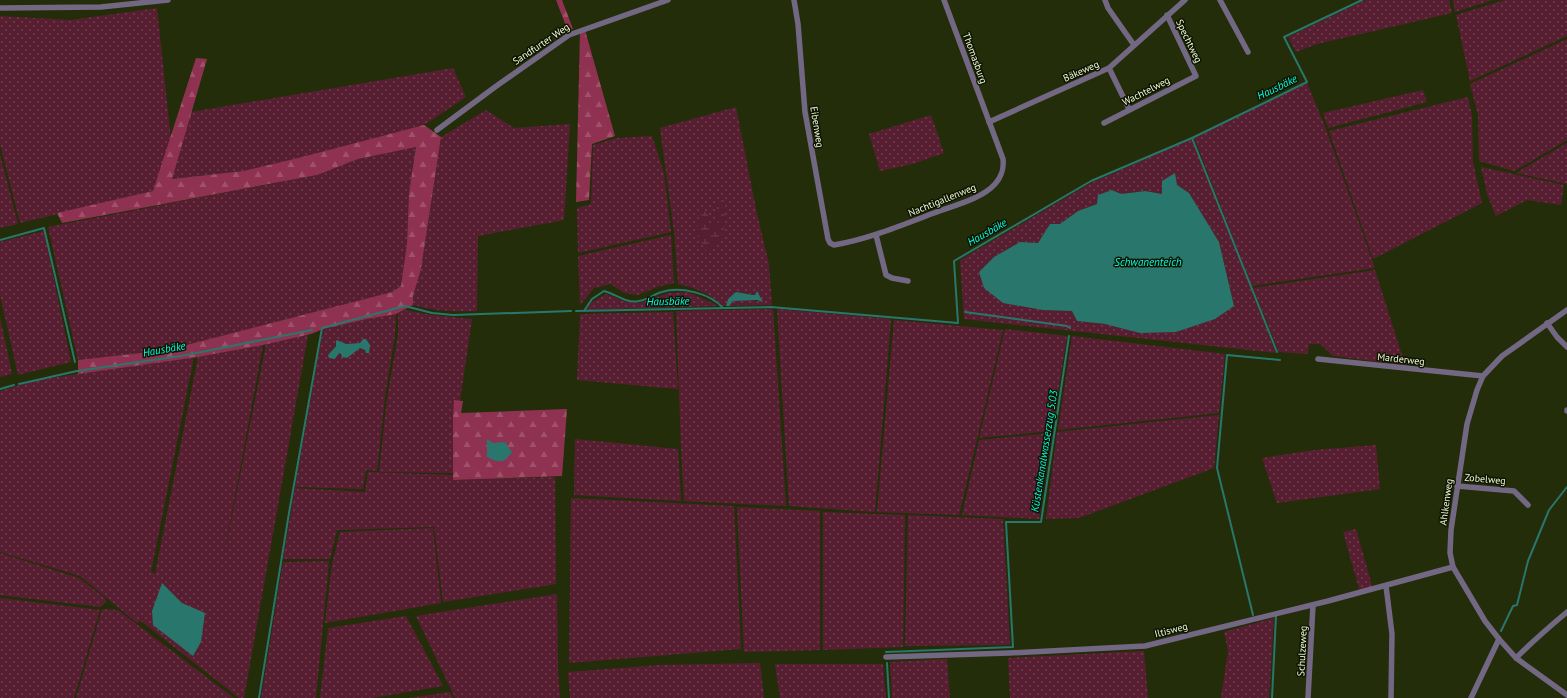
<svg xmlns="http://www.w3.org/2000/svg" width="1567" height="698" font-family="'PT Sans',sans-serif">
<defs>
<pattern id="green-dots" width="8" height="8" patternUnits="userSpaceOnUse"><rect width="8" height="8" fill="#571e31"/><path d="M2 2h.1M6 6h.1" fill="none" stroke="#6f404e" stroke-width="1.8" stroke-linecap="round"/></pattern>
<pattern id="forest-firs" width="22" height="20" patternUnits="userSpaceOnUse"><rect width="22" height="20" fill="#8f3252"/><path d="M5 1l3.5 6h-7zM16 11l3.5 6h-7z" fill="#9f516a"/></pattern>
<pattern id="wetland-marsh" width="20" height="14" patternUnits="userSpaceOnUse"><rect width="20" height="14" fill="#571e31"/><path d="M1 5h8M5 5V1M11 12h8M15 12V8" fill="none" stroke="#6f404e"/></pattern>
</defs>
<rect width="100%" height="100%" fill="#242d09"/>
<!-- green -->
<g fill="url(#green-dots)" fill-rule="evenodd">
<path d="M1366,0H1449L1452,13L1317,44L1296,52L1288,37Z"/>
<path d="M1453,0H1493L1455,12Z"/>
<path d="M1505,0H1567V36L1470,81L1456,15Z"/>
<path d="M157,8L171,140L153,191L20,223L0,144V16L71,20Z"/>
<path d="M1567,39V140L1514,171L1479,161L1478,115L1470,84Z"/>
<path d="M453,68L466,97L424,125L298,158L243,171L171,179L191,112Z"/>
<path d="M1307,83L1326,129L1375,268L1252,286L1194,138Z"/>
<path d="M1423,90L1427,102L1328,128L1323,113Z"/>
<path d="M1468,97L1472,116L1473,162L1482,203L1373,259L1329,131Z"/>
<path d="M736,107L757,214L769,264L772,305L723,306C710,294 696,288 678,284L674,232L660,128ZM724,199L725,225L696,233L702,212L708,211V223L711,228L717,223L716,200ZM736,292L755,295L761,302C757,300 740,299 735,300C732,301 729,304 726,305L728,299Z"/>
<path d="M486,110L514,128L570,124L564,220L478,236L477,311C453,312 435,311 413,305V296L421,269L441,137Z"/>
<path d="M931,115L944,153L913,164L880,171L869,134Z"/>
<path d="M652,136L664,173L671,232L578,253L577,208L591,204L593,145L617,138Z"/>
<path d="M1192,139L1276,353L964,319L960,260L1091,183ZM1177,185L1189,193L1219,242L1234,306L1176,332L1077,321L1072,311L1043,310L994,257L1020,242L1038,243L1050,224H1060L1078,211L1097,204L1112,190L1121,194L1145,191L1163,194Z"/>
<path d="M1567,143V184L1516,173Z"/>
<path d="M416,147L409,193L407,244L401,286L392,292L167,350L78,360L48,227L317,175L358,159Z"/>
<path d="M0,154L18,224L0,228Z"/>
<path d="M1481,167L1564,185L1561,205L1527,200L1496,216L1488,197Z"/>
<path d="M44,231L71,362L18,375L0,295V242Z"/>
<path d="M671,235L674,283L657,287L638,295L624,293L611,284L594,288L580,305L578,256Z"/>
<path d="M1375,270L1405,365L1333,356L1320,344H1309L1308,354L1279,352L1253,288Z"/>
<path d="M688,292L719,306L586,310L592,302L606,294L626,302L640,303L668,293Z"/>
<path d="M773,309L786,506L684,501L681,448L676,311Z"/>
<path d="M777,309L891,319L875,512L789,506Z"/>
<path d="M405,310L432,315L472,319L460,401H454L453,415V473L379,472L387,398L398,335V313Z"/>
<path d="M673,312L678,389L577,380L580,314Z"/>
<path d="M396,314L395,335L385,397L377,471L366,470L363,489L295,487L323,329L367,319ZM336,341L342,342L346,345L360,343L369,353L365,350L360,348L347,357L339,353L335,359L328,355L336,345Z"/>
<path d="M0,317L12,374L0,377Z"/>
<path d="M894,320L1003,330L959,515L877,512Z"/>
<path d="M1005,329L1067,336L1052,431L979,438Z"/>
<path d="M308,335L244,698H239L141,621L137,623L80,576L0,552V391L37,380L194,357L151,572L155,574L198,357L263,345L221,572L266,344ZM162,584L182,603L202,631L201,642L193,656L174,640Z"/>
<path d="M1072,336L1225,354L1219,413L1058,430Z"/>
<path d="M1219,415L1214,468L1079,518L1046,519L1057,432Z"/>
<path d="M1052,433L1039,519L962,515L979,440Z"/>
<path d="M575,439L678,449L681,501L574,495Z"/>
<path d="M1376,445L1380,489L1277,503L1262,458L1314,450Z"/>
<path d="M368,472L453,475L454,480L555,477L556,584L443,602L434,527L337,530L330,559H283L295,488L365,492Z"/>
<path d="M571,498L734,506L741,649L569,663Z"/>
<path d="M737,507L820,511V650L744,652Z"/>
<path d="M823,512L905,515L903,647L823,650Z"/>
<path d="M908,515L1003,519L1010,645L905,646Z"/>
<path d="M433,528L441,603L325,623L332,564L340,532Z"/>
<path d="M1356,529L1373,589L1360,592L1343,532Z"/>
<path d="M0,553L79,578L105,598L106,602L100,607L0,595Z"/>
<path d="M329,561L316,698H261L283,562Z"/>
<path d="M557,594L558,671L560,698H455L416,616Z"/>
<path d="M0,598L100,610L74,698H0Z"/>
<path d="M102,609L118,610L234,698H76Z"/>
<path d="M406,616L443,686L372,698H320L328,628Z"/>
<path d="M1274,618L1269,698H1221L1228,651L1224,632Z"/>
<path d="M1144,651L1148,698H1010L1008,658Z"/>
<path d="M947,659L950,698H892L890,662Z"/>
<path d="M760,663L764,698H570L568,672L660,665Z"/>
<path d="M775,664H883L886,698H780Z"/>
<path d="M450,692L453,698H408Z"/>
</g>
<!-- forest -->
<g fill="url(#forest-firs)">
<path d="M556,0H562L573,29L568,31Z"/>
<path d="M585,30L615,136L592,144L589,200L576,202L580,32Z"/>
<path d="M196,58L207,59L172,179L243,171L298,158L424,125L441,137L421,269L413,296V305L396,314L367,319L323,329L311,334L263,345L198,357L78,374V360L167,350L392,292L401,286L407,244L409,193L416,147L358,159L317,175L62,223L57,213L153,191Z"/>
<path d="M454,400L463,401L461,413L567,409L562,476L453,480V415Z"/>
</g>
<!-- wetland -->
<path fill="url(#wetland-marsh)" d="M724,199L725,225L721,240L707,252L696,233L702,212L708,211V223L711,227L717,223L716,200Z"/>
<!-- water -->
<g fill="#29766c">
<path d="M1175,173L1177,185L1189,193L1219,242L1234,306L1215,319L1176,332L1140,333L1105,324L1077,321L1072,311L1043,310L1003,303L984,288L979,272L994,257L1020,242L1038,243L1050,224H1060L1078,211L1097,204L1098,195L1112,190L1121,194L1145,191L1162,194V181Z"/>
<path d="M757,291L763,302L757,300L733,301L729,306H726L728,299L736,292L753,295H755Z"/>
<path d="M363,339H366L370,345L369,353H366L365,350L360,348L347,358L342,357L341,354L339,353L335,359L329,358L328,355L336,346V341L337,340L346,344L360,343Z"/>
<path d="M487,439L493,443L505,442L512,452C504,464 499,463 487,457Z"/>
<path d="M162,583L182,603L205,613L201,642L193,656L153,625L152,611Z"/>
</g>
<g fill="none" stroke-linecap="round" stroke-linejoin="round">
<!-- stream -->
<g stroke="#29766c" stroke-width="2">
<path d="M1192,138L1277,352"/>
<path d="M0,240L44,228L75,362"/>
<path d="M576,311L771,307L958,323L954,261L1091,181L1192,138L1307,82L1284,37L1362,0"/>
<path d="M584,311L592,299L604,291C616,294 626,304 639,301C647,300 654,294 662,292C680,286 710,293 723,308"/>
<path d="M965,312L1067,326L1070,328"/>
<path d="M19,384L77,371L181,356L312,330"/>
<path d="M0,389L14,385"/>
<path d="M1253,615L1217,468L1227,355L1280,360"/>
<path d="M1501,631L1513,606L1517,605L1528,561L1549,510L1567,487"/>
<path d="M886,652L1013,647L1006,522H1041L1069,336"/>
<path d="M887,663L889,698"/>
<path d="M259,698L289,513L322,328L405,306L432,313L453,315L571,311"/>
<path d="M1272,698L1276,616"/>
</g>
<!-- minor -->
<g stroke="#736883" stroke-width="5.5">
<path d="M794,0L798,24L805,112L828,239L830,243L834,245C869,239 902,225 934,213C952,206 982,199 995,184C1002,176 1004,169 1003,159L944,0"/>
<path d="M1105,0L1108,8L1134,45"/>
<path d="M1220,0L1248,52"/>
<path d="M0,8L101,7L168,0"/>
<path d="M1109,68L1129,109"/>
<path d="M989,122L1109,68L1185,0"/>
<path d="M1104,123L1196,76L1167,15"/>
<path d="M437,130L495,87L569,35L668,0"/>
<path d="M876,235L886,275L892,278L908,281"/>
<path d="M1567,310L1502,356L1483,376L1477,390L1467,424L1451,530L1450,553L1453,567L1485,621L1499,639L1516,658L1567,695"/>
<path d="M1547,323L1557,337L1567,347"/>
<path d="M1318,359L1483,376"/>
<path d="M1567,410V411"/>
<path d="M1457,486L1514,491L1528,505"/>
<path d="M1386,586L1392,634L1391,698"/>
<path d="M886,657L1009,653L1145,646L1328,601L1453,567"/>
<path d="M1516,658C1532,642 1549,627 1567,612"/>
<path d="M1308,698L1313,605"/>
<path d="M1471,698L1499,639"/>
</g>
</g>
<g text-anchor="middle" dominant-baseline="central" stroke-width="3" stroke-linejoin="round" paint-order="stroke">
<!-- street labels -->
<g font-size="10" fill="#eefad7" stroke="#0e1400">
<text transform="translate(1189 41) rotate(64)">Spechtweg</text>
<text transform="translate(541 44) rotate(-34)">Sandfurter Weg</text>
<text transform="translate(975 58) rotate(70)">Thomasburg</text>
<text transform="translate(1081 71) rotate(-24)">Bäkeweg</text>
<text transform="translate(1146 91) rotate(-27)">Wachtelweg</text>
<text transform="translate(817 127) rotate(81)">Eibenweg</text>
<text transform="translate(942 200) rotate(-22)">Nachtigallenweg</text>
<text transform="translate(1401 359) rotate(6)">Marderweg</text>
<text transform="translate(1485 479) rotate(5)">Zobelweg</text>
<text transform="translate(1446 502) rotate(-82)">Ahlkenweg</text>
<text transform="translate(1171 630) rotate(-14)">Iltisweg</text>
<text transform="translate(1302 651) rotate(-87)">Schulzeweg</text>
</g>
<!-- water labels -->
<g font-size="11" font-style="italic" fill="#05fae2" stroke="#0e1400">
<text transform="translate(1277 87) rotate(-26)">Hausbäke</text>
<text transform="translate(987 232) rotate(-30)">Hausbäke</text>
<text x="1148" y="262">Schwanenteich</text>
<text transform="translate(668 301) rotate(-1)">Hausbäke</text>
<text transform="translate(164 349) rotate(-10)">Hausbäke</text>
<text transform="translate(1044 451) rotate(-81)">Küstenkanalwasserzug 5.03</text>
</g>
</g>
</svg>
